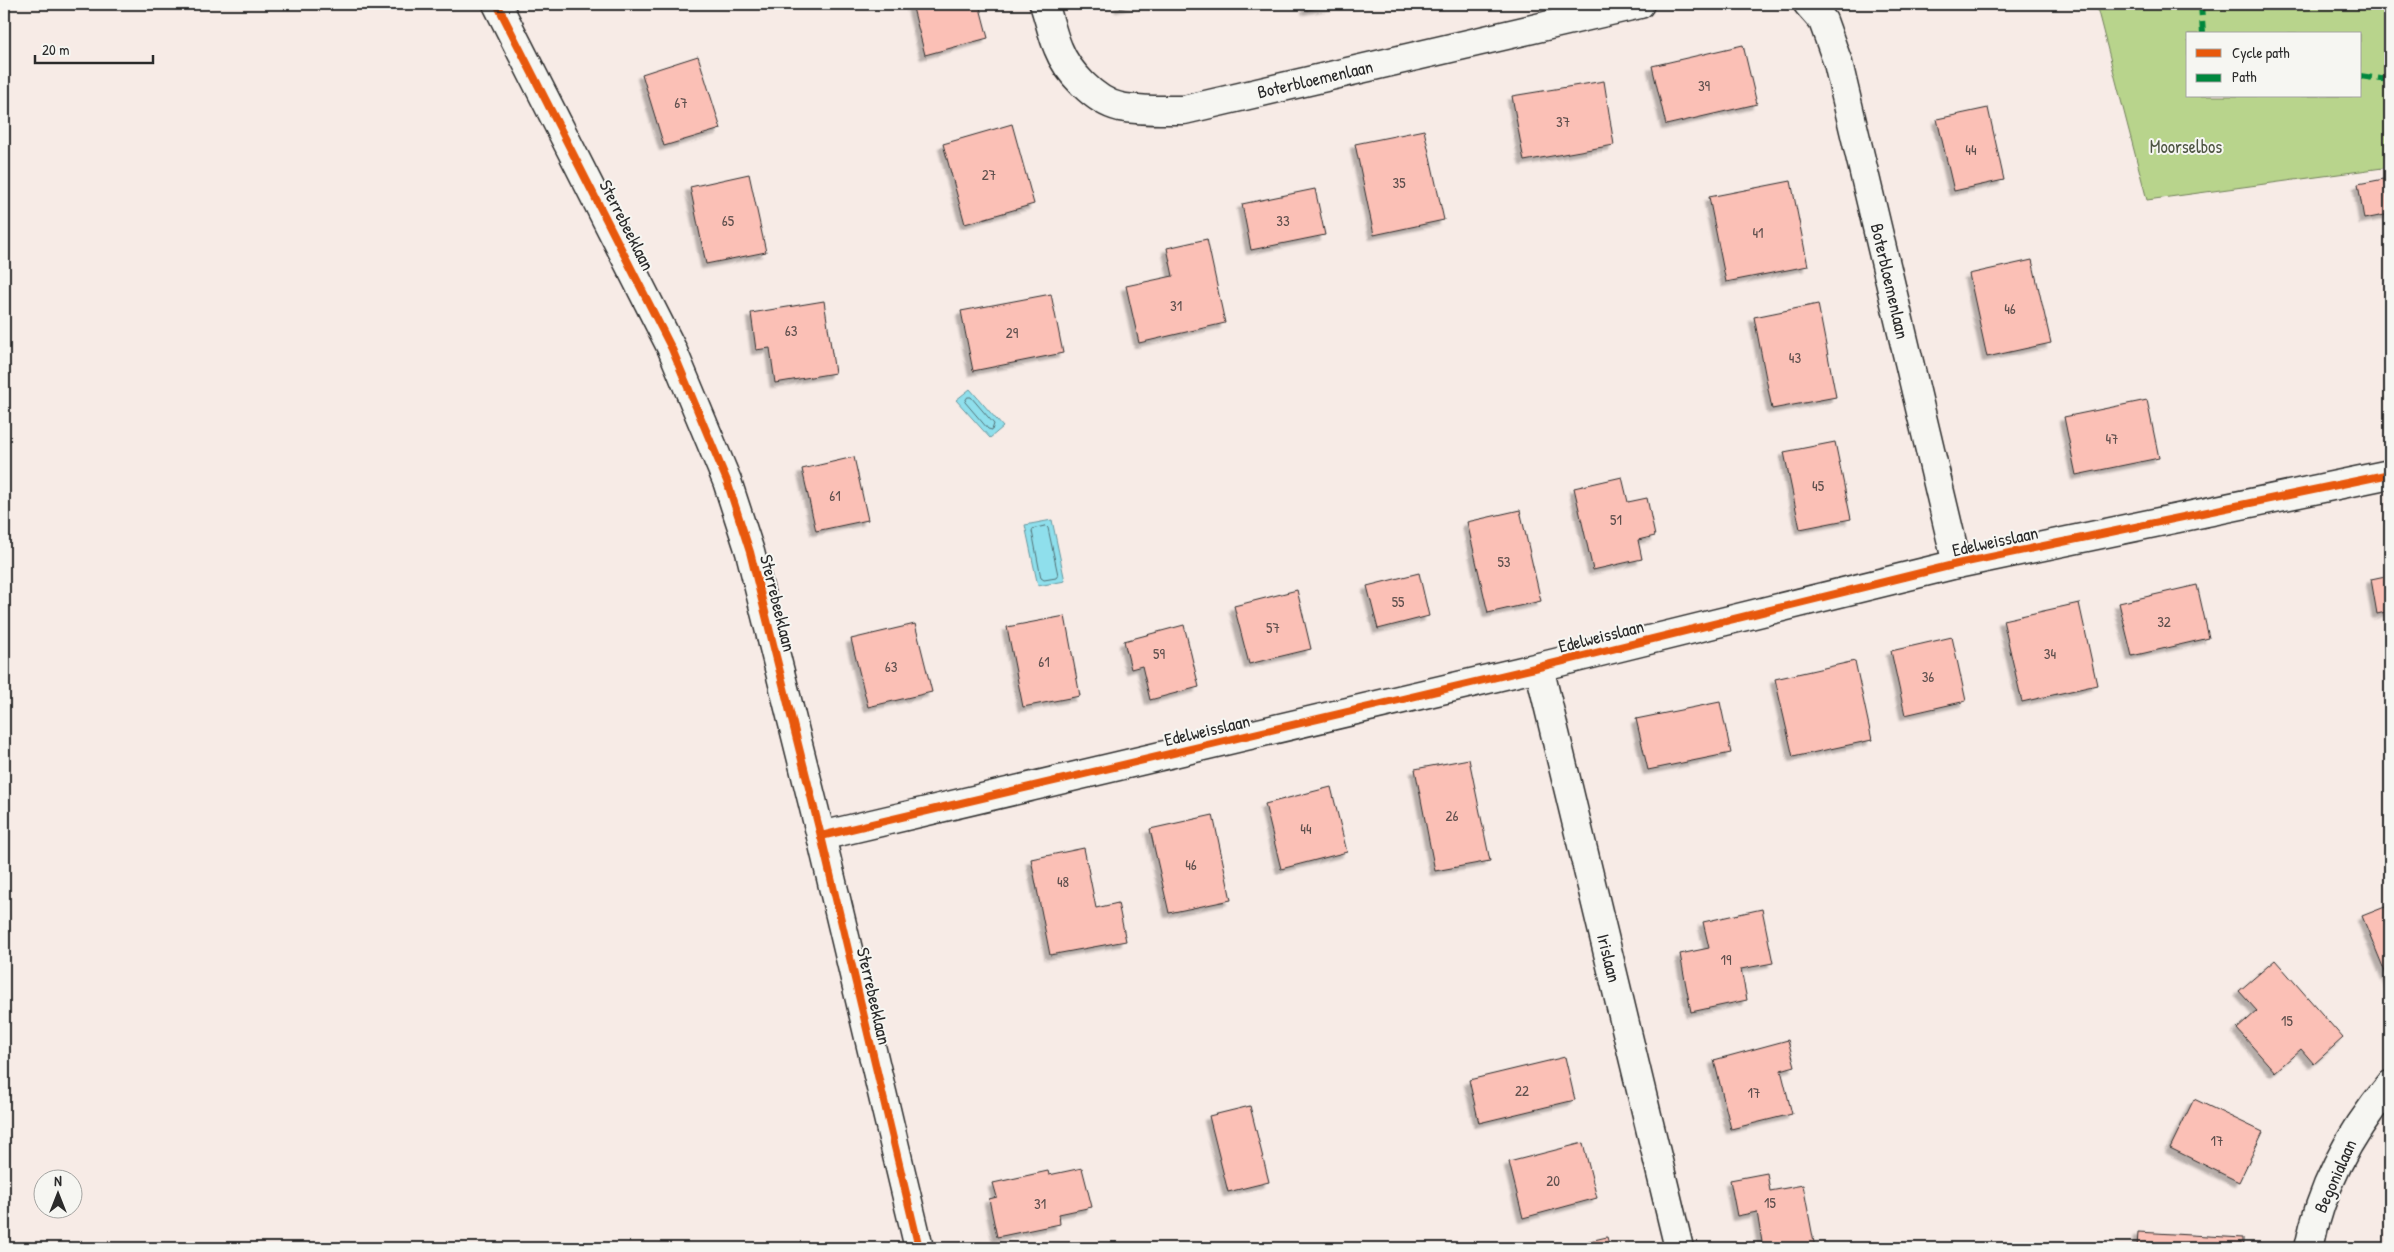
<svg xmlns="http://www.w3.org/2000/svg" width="2394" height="1252" font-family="'Patrick Hand',sans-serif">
<defs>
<filter id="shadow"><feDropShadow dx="-4.5" dy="4.5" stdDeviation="1" flood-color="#0004"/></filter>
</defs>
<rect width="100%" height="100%" fill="#f7ebe6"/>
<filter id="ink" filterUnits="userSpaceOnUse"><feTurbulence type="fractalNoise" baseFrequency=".02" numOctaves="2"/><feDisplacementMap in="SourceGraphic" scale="10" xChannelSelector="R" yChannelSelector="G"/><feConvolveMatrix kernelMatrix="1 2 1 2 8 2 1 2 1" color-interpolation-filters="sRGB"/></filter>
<g filter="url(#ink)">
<!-- green -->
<path fill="#b8d48c" stroke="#72805c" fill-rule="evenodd" d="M2096,4H2390V167L2147,200ZM2188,34H2360V96H2188Z"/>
<!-- water -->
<g fill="#8fdfec" stroke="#67979f">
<path d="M970,389L1003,427L990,438L956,400Z"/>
<path d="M1052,520L1065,581L1038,586L1025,525Z"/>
</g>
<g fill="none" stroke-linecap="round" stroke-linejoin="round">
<!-- shore -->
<g stroke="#537378" stroke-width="1">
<path d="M968,397H971L994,424L992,430L988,429L965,402Z"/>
<path d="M1046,526L1048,528L1058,575L1056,578L1044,580L1041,578L1032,531L1033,529Z"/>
</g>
</g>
<!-- building -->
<g fill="#fbc0b6" stroke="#2b2b2b" filter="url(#shadow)">
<path d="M912,4H979L988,38L925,55Z"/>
<path d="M1119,4H1136L1120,8Z"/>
<path d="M1306,4H1340L1307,10Z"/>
<path d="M1743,45L1757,104L1666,125L1652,66Z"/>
<path d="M698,56L721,129L664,146L642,74Z"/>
<path d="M1604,81L1614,145L1524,161L1512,96Z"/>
<path d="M1988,108L2004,180L1954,191L1937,119Z"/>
<path d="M1012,124L1034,204L965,224L943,144Z"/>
<path d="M1424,130L1444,220L1374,235L1355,144Z"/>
<path d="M749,174L766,252L706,264L690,187Z"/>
<path d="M2384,179L2390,214L2364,219L2358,184Z"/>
<path d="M1791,181L1808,266L1726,282L1709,197Z"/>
<path d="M1315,189L1325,235L1251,250L1242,204Z"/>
<path d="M1207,239L1225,323L1139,343L1126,286L1173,276L1167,248Z"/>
<path d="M2032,260L2051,343L1987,357L1969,274Z"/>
<path d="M1051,294L1063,353L973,371L961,311Z"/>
<path d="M824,301L835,373L775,383L770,348L756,350L751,313Z"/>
<path d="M1818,304L1836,397L1772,409L1754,317Z"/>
<path d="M2147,400L2159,458L2076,475L2064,417Z"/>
<path d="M1835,442L1851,519L1800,529L1784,452Z"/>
<path d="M854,457L868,520L816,531L802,469Z"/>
<path d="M1622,477L1628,502L1647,498L1655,536L1638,540L1642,559L1593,570L1574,488Z"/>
<path d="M1520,510L1541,601L1488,613L1467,522Z"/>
<path d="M1419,573L1429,616L1378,629L1367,586Z"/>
<path d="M2390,575V611L2377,614L2371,579Z"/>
<path d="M2197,585L2209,638L2132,656L2119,603Z"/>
<path d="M1297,590L1311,649L1249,664L1234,606Z"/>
<path d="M2079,603L2097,685L2022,702L2003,620Z"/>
<path d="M1065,616L1080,696L1023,707L1007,627Z"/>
<path d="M915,624L932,692L868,707L851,639Z"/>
<path d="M1184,625L1199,687L1150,700L1142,666L1131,669L1124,641Z"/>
<path d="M1952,637L1966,701L1905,715L1891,651Z"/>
<path d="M1855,661L1872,740L1793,757L1775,679Z"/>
<path d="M1720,702L1731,753L1648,770L1636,719Z"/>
<path d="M1469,759L1490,861L1435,871L1415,769Z"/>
<path d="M1331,787L1347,852L1281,869L1265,804Z"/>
<path d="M1213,815L1231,900L1169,913L1150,829Z"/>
<path d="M1084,848L1096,908L1118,903L1126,941L1050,955L1031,859Z"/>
<path d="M2390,905V984L2362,916Z"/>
<path d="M1762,909L1773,963L1741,969L1747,1000L1691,1012L1680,954L1709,948L1703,922Z"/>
<path d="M2275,960L2343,1038L2314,1064L2301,1049L2275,1072L2237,1029L2257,1011L2239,991Z"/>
<path d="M1788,1040L1795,1066L1781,1070L1792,1114L1731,1129L1714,1060Z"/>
<path d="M1565,1057L1575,1100L1479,1123L1469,1080Z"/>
<path d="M2194,1099L2263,1132L2239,1182L2170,1148Z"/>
<path d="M1250,1106L1269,1182L1228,1192L1209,1116Z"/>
<path d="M1583,1143L1597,1198L1523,1218L1509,1162Z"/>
<path d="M1082,1168L1092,1207L1059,1214L1060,1224L997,1237L989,1199L997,1197L993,1183L1048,1171L1049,1175Z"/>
<path d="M1767,1173L1770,1191L1803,1185L1815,1248H1763L1757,1212L1737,1216L1730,1180Z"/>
<path d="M2138,1232L2243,1238V1248H2137Z"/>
<path d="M1607,1237L1610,1248H1559Z"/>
</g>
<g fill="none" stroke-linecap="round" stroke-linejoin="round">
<defs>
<g id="minor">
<path d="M497,4L672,349L727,481L750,552L821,836L919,1248"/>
<path d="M1044,4C1049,18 1052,34 1058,48C1067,71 1094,101 1120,107C1141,111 1163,110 1184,110L1640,4"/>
<path d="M1808,4L1823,21L1838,63L1957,564"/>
<path d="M1539,667L1679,1248"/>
<path d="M821,836L1539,667L1957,564L2390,474"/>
<path d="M2309,1248C2321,1186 2350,1133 2390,1085"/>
</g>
</defs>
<!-- minor casing -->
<use href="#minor" stroke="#2b2b2b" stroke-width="31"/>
<!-- minor -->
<use href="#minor" stroke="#f6f6f2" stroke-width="28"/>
<!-- quiet -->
<g stroke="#00873e" stroke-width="6" stroke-dasharray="12 6" stroke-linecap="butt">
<path d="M2201,4L2203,34"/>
<path d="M2360,76L2381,79H2390"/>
</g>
<defs>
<g id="cycleway">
<path d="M497,4L672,349L727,481L750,552L821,836L919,1248"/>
<path d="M821,836L1539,667L1957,564L2390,474"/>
</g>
</defs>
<!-- cycleway casing -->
<use href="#cycleway" stroke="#f6f6f2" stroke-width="11"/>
<!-- cycleway -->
<use href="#cycleway" stroke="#e8590c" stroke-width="8"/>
</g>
</g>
<g text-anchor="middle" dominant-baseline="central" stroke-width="4" stroke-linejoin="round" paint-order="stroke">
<!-- number labels -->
<g font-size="15" fill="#5f504e">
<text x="1704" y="85">39</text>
<text x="681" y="102">67</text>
<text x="1563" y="121">37</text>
<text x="1971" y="149">44</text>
<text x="989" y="174">27</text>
<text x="1399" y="182">35</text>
<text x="728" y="220">65</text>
<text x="1283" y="220">33</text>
<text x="1758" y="232">41</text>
<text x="1176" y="305">31</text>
<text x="2010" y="308">46</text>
<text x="791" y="330">63</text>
<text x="1012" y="332">29</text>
<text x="1795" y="357">43</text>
<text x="2112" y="438">47</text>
<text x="1818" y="485">45</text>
<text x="835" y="495">61</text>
<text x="1616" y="519">51</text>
<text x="1504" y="561">53</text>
<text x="1398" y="601">55</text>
<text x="2164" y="621">32</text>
<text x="1273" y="627">57</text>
<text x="1159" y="653">59</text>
<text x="2050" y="653">34</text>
<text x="1044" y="661">61</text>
<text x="891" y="666">63</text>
<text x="1928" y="676">36</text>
<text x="1452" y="815">26</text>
<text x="1306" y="828">44</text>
<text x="1191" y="864">46</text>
<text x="1063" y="881">48</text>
<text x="1726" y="959">19</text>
<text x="2287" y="1020">15</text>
<text x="1522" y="1090">22</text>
<text x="1754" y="1092">17</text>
<text x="2217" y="1140">17</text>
<text x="1553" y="1180">20</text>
<text x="1770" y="1202">15</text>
<text x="1040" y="1203">31</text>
</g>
<!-- street labels -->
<g font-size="18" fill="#2b2b2b" stroke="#f6f6f2">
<text transform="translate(1315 79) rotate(-13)">Boterbloemenlaan</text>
<text transform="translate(627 225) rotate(63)">Sterrebeeklaan</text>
<text transform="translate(1890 281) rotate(77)">Boterbloemenlaan</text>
<text transform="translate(1995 541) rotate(-12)">Edelweisslaan</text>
<text transform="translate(778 603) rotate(76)">Sterrebeeklaan</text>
<text transform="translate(1601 636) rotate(-14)">Edelweisslaan</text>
<text transform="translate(1207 730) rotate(-13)">Edelweisslaan</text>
<text transform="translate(1609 958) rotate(76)">Irislaan</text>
<text transform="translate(874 996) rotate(77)">Sterrebeeklaan</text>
<text transform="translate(2335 1176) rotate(-66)">Begonialaan</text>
</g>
<!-- park labels -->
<g font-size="18" fill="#4e5543" stroke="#f6f6f2">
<text x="2186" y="146">Moorselbos</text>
</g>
</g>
<!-- margin -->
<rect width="2394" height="1252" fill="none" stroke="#f6f6f2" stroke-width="20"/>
<rect x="10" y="10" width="2374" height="1232" fill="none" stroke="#2b2b2b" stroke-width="2" filter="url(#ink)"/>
<!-- legend -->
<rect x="2186" y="32" width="175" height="65" fill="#f6f6f2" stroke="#a5a5a2"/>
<rect x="2196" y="49" width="25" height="8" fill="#e8590c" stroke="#a5a5a2"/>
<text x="2232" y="58" font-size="15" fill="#2b2b2b">Cycle path</text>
<rect x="2196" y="74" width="25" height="8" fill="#00873e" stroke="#a5a5a2"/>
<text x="2232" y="82" font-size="15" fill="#2b2b2b">Path</text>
<!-- north arrow -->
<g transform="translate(58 1194)"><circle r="24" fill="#f6f6f2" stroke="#a5a5a2"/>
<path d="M0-4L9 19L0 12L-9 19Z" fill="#2b2b2b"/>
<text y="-8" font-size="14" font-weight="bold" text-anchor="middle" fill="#2b2b2b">N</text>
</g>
<!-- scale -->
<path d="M35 55v8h118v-8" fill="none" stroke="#2b2b2b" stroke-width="2.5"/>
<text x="42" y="55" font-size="15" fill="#2b2b2b" stroke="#f6f6f2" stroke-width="4" paint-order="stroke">20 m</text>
</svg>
